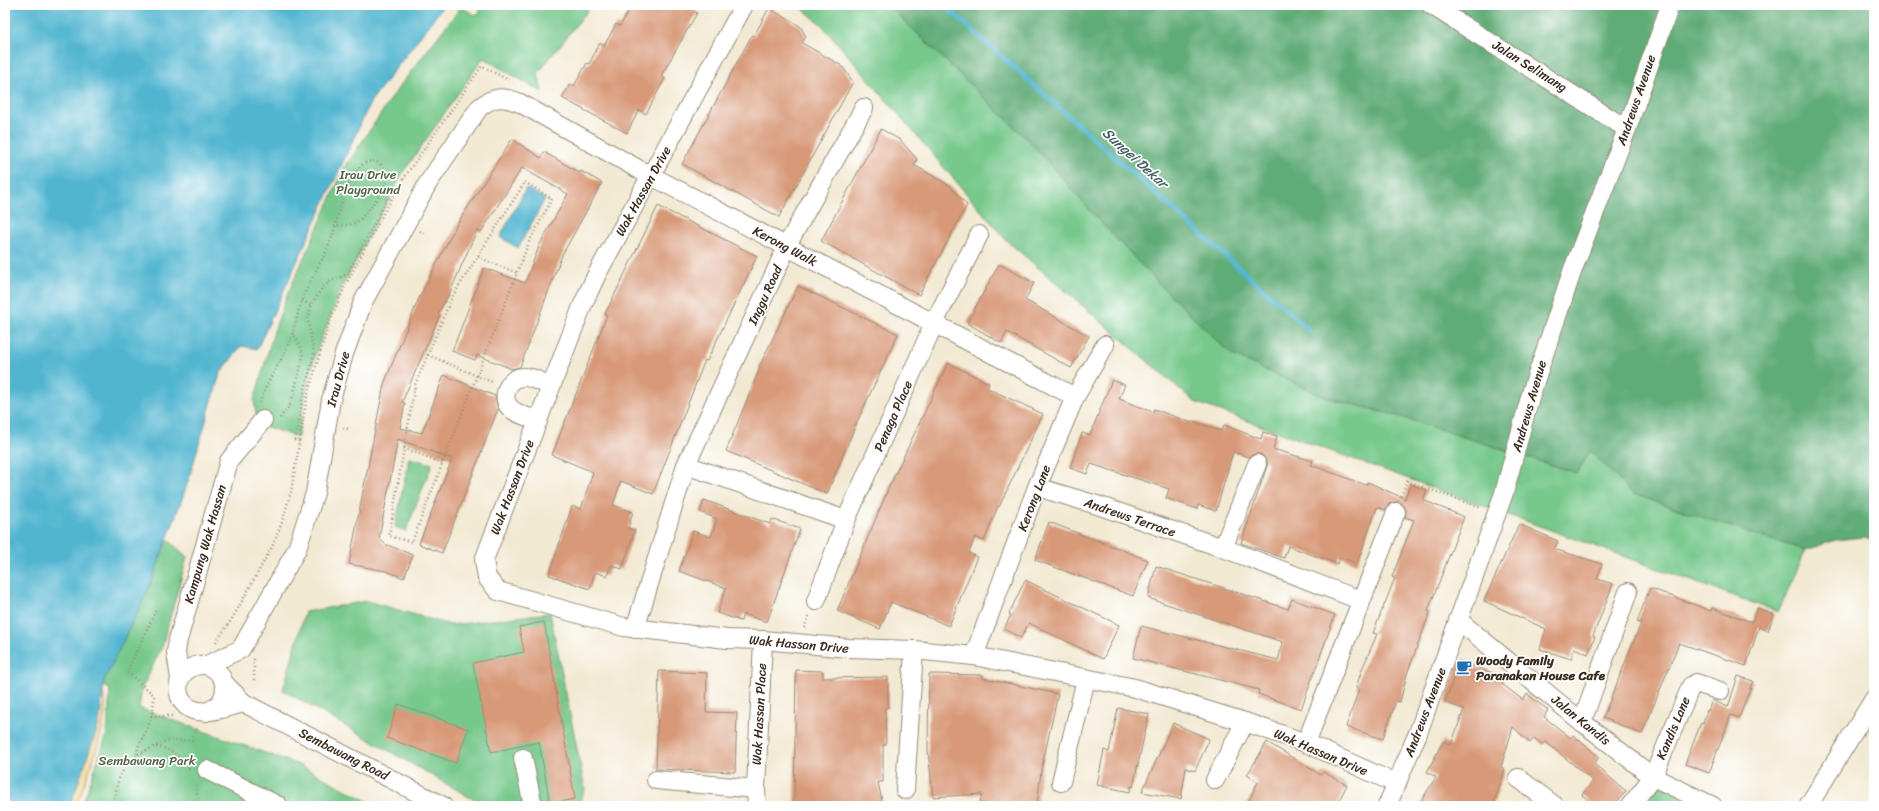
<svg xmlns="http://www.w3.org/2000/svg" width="1879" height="811" font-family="Sriracha,sans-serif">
<rect width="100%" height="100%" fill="#fff"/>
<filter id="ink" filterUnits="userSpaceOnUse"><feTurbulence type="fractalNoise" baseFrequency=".025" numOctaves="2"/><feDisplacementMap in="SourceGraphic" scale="8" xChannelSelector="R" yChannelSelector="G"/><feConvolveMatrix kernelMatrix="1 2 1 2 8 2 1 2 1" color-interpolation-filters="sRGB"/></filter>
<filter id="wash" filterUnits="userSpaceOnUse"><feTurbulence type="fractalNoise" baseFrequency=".012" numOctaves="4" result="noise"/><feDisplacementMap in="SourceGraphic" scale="16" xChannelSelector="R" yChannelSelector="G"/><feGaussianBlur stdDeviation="0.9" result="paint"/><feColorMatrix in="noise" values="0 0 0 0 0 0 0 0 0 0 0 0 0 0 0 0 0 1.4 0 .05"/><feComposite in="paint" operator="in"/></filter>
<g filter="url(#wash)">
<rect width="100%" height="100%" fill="#f2e9d2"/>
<!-- green -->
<g fill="#76c88b" stroke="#587954">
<path d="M483,5H592L538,73L542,92L483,58L402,174L344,283L316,352L305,396L298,437L257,424L254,400L276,325L288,293L345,167L399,87L461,7L477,16Z"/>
<path d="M798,5H888L1033,145L1095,216L1169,294L1231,354L1325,397L1398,416L1577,473L1590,451L1633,494L1806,550L1778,612L1195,402L1006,240L822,25Z"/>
<path d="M409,458L432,464L406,531L395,527Z"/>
<path d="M146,519L187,557L162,647L142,688L139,708L299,765L377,806H82L107,734L110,689L83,676Z"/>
<path d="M367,601L451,625L550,613L585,789L580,801L571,806H485L283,690L305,612Z"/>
<path d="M1653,779L1696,806H1638Z"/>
</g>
<!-- forest -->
<path fill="#60ac77" stroke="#4e6b4a" d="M888,5H1874V540L1864,537L1836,540L1806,550L1771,540L1633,494L1590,451L1577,473L1398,416L1325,397L1231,354L1169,294L1095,216L1033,145Z"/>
<!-- sand -->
<path fill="#eeda9e" stroke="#94825e" d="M93,691L103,692C112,719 86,779 76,806H47Z"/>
<!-- water -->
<g fill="#51b5d0" stroke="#467077">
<path d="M5,5H444L371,101L257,349L241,346L220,374L186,488L149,588L104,681L99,724L70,806H5Z"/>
<path d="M526,188L545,199L518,248L500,237Z"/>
</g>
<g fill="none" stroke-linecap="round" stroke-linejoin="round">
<!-- stream -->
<path stroke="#51b5d0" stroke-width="5" d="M944,5L1309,330"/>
</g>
<g id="blocks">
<!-- building -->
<g fill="#d89978">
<path d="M632,5H683L697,13L661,76L665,78L646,114L639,110L627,133L562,98L570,84L574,86L587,63L589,64L600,43L604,46L616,24L620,26Z"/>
<path d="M769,8L800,26L806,36L802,43L842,66L853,82L779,217L682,164L752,35L754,36Z"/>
<path d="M881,129L900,140L917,159L914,165L950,186L967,205L919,295L821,241Z"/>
<path d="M512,139L541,158L544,152L580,173L581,171L602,183L562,255L520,367L512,369L477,355L475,360L452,351L484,268L525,283L540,244L568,194L522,168L481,232L477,230L450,292L438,314L440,315L402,402L405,403L400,428L422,433L444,375L495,396L498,409L442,553L419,544L452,459L398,439L379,538L385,544L413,555L404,578L386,571L349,564L384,384L419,298L457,224Z"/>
<path d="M658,206L757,256L707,361L705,360L653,494L621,481L613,505L633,512L628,528L635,530L622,569L611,565L607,576L595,572L590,589L549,575L572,506L581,509L593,472L552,455L607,315L605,314Z"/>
<path d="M999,264L1034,283L1025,300L1089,336L1071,368L1007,332L1001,343L967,323Z"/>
<path d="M798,286L898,334L856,424L827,494L726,451L760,368L759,367Z"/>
<path d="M948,363L989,383L987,388L1043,414L999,507L998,506L984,541L975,537L969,553L977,557L949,626L891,602L880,629L837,611L889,487Z"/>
<path d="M1112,380L1125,385L1119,399L1153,412L1154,409L1192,423L1193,421L1221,431L1224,425L1261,439L1263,432L1277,436L1273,449L1313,461L1311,465L1366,485L1368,482L1405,499L1410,484L1427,490L1423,500L1464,517L1428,611L1430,612L1407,674L1400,702L1396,701L1383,739L1346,727L1359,689L1356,688L1361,672L1377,634L1373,633L1395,578L1392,577L1414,520L1405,517L1406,511L1404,506L1400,502H1395L1389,504L1385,510L1377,507L1357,564L1340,557L1338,564L1288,546L1284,558L1241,543L1268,463L1261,454H1255L1249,457L1233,452L1216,511L1198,505L1197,509L1166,498L1169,489L1091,464L1087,474L1070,468L1082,433L1090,435Z"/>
<path d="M704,500L770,524L772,519L800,529L767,622L743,614L741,621L717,613L726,588L679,571L693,531L711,537L717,519L700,512Z"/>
<path d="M1049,522L1148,560L1133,596L1035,560Z"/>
<path d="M1519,524L1558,541L1554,549L1602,564L1597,579L1613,584L1593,636L1595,637L1588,654L1574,648L1571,659L1540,649L1546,629L1484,601Z"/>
<path d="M1156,566L1288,609L1292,599L1335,615L1301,709L1258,694L1259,690L1133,658L1141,626L1278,660L1283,642L1148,598Z"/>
<path d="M1025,580L1119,625L1103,659L1029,623L1021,638L1004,629L1011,615L1009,614Z"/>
<path d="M1650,588L1711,611L1712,608L1752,622L1757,608L1774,614L1768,631L1759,627L1746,666L1679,643L1642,734L1603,718L1641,623L1637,622Z"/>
<path d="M544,622L575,799L550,804L539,742L491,752L473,663L524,652L519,627Z"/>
<path d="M1459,661L1504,677L1502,684L1523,700L1527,694L1548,710L1544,717L1571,738L1573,735L1599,757L1594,764L1626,791L1614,806H1595L1582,795L1593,781L1546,742L1543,745L1534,738L1530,743L1513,727L1501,767L1505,769L1493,806H1418L1436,777L1427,772L1443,741L1451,745L1464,709L1445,703Z"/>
<path d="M796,670L823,671V678L888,677V708H885L886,745H883V782H878L883,806H794Z"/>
<path d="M659,671L707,673L706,712L737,713L735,772L656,769Z"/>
<path d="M929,674L983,675V678L1058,694L1041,771L1037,806H1001L980,803L982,794L933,797L928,750Z"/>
<path d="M1738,676L1753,681L1739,718L1731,715L1709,773L1685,764L1701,723L1703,724L1707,710L1708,711L1712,700L1728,707Z"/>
<path d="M398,704L468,729L456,763L387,738Z"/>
<path d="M1118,708L1149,714L1133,787L1131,786L1130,792L1097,785L1104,750L1109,752Z"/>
<path d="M1173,723L1209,739L1195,771L1186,768L1181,799L1142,792Z"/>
<path d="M1267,742L1321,775L1323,772L1347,785L1336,806H1246L1258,782L1247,775Z"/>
</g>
</g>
</g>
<g filter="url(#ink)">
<use href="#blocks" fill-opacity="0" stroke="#968a78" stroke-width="1"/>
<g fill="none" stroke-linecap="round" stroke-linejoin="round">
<defs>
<g id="minor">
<path d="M744,5L597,274L583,304L484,560L487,578L498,591L624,627L727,639L763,640L848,648L914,650L974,656L1135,688L1245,722L1306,743L1397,784"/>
<path d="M1431,5L1627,129"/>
<path d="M538,421C529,417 516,414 510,408C500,398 508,378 522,377C531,376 543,383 551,386"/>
<path d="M686,465L846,520"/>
<path d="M1037,487L1097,505L1223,548L1360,600"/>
<path d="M1223,548L1257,464"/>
<path d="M816,601L846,520L937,317L979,235"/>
<path d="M1458,620L1582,722L1653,777L1713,806"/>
<path d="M635,629L686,465L791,238L864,108"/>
<path d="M974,656L1037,487L1075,397L1105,345"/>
<path d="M207,665L241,649L297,549L315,493L331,400L344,354L363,302L428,183L479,108C493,96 503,96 520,103L640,170L1075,397"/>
<path d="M180,679L176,652L178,640L229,461L263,420"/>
<path d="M225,684L244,703L443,806"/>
<path d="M206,712C244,698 217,651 189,669C184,672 180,677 179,683C177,690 179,696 182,701C195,721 226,707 244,703"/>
<path d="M1582,722L1628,592"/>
<path d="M1306,743L1396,512"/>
<path d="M523,758L533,806"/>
<path d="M207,770L279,806"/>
<path d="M1518,778L1555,806"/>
<path d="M656,780L756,789"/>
<path d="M1215,780L1245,722"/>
<path d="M1061,782L1086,679"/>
<path d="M905,790L914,650"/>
<path d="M757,806L756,789L763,640"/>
<path d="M1387,806L1418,733L1504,493L1532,390L1573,269L1627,129L1670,5"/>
<path d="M1630,806L1653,777L1691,686L1696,683L1720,691"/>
<path d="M1808,806L1874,699"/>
</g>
</defs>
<!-- minor casing -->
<use href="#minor" stroke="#968a78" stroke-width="20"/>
<!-- path -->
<g stroke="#968a78" stroke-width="2.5" stroke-dasharray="1 3" stroke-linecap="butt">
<path d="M525,182L552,199L529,242L412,542L389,536L415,385L452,297Z"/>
<path d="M420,231L426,235"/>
<path d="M478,257L517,273"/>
<path d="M302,301L311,305"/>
<path d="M428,355L492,382"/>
<path d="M260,403C266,382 280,364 289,343C295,329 297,314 302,300C309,281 321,264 329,245C338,222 343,183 362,165C368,160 376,160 381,165C385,168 387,173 387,178C387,187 364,218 356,222C350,226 342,225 335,226"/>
<path d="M280,418L291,404L303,357L301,348L293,333"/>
<path d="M343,428L350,429"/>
<path d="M299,441L295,440L303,396L314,354L308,321L311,305L323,287L331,281L348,274L388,197L391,199"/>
<path d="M404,448L442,463"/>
<path d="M1401,496L1407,481L1481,508"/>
<path d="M804,628L809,616"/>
<path d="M216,642L232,619L272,547L282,522L291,492L307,397L329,323L346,284L384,212L406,175L482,66L512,82"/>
<path d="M254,680V659"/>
<path d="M151,716H172"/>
<path d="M156,747C170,747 182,759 190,769"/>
<path d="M137,754C138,741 143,740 147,729C152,718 154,706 154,695L127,672L156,610"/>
<path d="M108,806L112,800"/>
<path d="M112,806L120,775L126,766L137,755L166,741L192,740L197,726"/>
<path d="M196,806L198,799L196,783"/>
</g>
<!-- minor -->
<use href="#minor" stroke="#fff" stroke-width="18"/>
</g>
</g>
<!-- icons -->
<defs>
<symbol id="cafe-bare" viewBox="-9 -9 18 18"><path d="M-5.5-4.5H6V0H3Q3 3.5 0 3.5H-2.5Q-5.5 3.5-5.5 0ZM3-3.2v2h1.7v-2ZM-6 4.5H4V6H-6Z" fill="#1f6fb2" stroke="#fff" stroke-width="2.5" paint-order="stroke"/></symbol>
</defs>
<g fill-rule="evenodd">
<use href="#cafe-bare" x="1453" y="656" width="22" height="22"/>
</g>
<g text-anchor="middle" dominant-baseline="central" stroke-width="3.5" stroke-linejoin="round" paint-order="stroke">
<!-- street labels -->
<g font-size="13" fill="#3b2a1e" stroke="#fff">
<text transform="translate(1530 66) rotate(32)">Jalan Selimang</text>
<text transform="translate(1636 100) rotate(-71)">Andrews Avenue</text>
<text transform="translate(643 191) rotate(-61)">Wak Hassan Drive</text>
<text transform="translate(785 246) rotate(28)">Kerong Walk</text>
<text transform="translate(765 295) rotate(-65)">Inggu Road</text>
<text transform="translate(338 379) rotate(-75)">Irau Drive</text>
<text transform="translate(1529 406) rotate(-74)">Andrews Avenue</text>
<text transform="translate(893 416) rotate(-66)">Penaga Place</text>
<text transform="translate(512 487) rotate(-69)">Wak Hassan Drive</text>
<text transform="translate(1034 498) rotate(-69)">Kerong Lane</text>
<text transform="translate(1130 517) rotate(19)">Andrews Terrace</text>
<text transform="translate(205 544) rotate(-74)">Kampung Wak Hassan</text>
<text transform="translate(799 644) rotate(5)">Wak Hassan Drive</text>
<text transform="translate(1425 712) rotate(-69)">Andrews Avenue</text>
<text transform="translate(759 714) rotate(-87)">Wak Hassan Place</text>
<text transform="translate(1581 720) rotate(39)">Jalan Kandis</text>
<text transform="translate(1673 728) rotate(-67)">Kandis Lane</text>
<text transform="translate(1321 752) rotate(23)">Wak Hassan Drive</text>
<text transform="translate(344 754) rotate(27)">Sembawang Road</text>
</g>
<!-- park labels -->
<g font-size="13" fill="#506144" stroke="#fff">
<text x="368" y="174">Irau Drive<tspan x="368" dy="15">Playground</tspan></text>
<text x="147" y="760">Sembawang Park</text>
</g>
<!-- poi labels -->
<g font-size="13" font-weight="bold" fill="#3b2a1e" stroke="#fff" text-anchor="start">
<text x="1476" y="660">Woody Family<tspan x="1476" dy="15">Paranakan House Cafe</tspan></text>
</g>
<!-- water labels -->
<g font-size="14" font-style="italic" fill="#446265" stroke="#fff">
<text transform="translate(1135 158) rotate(42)">Sungei Dekar</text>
</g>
</g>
<!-- margin -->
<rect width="1879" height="811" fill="none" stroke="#fff" stroke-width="20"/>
</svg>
